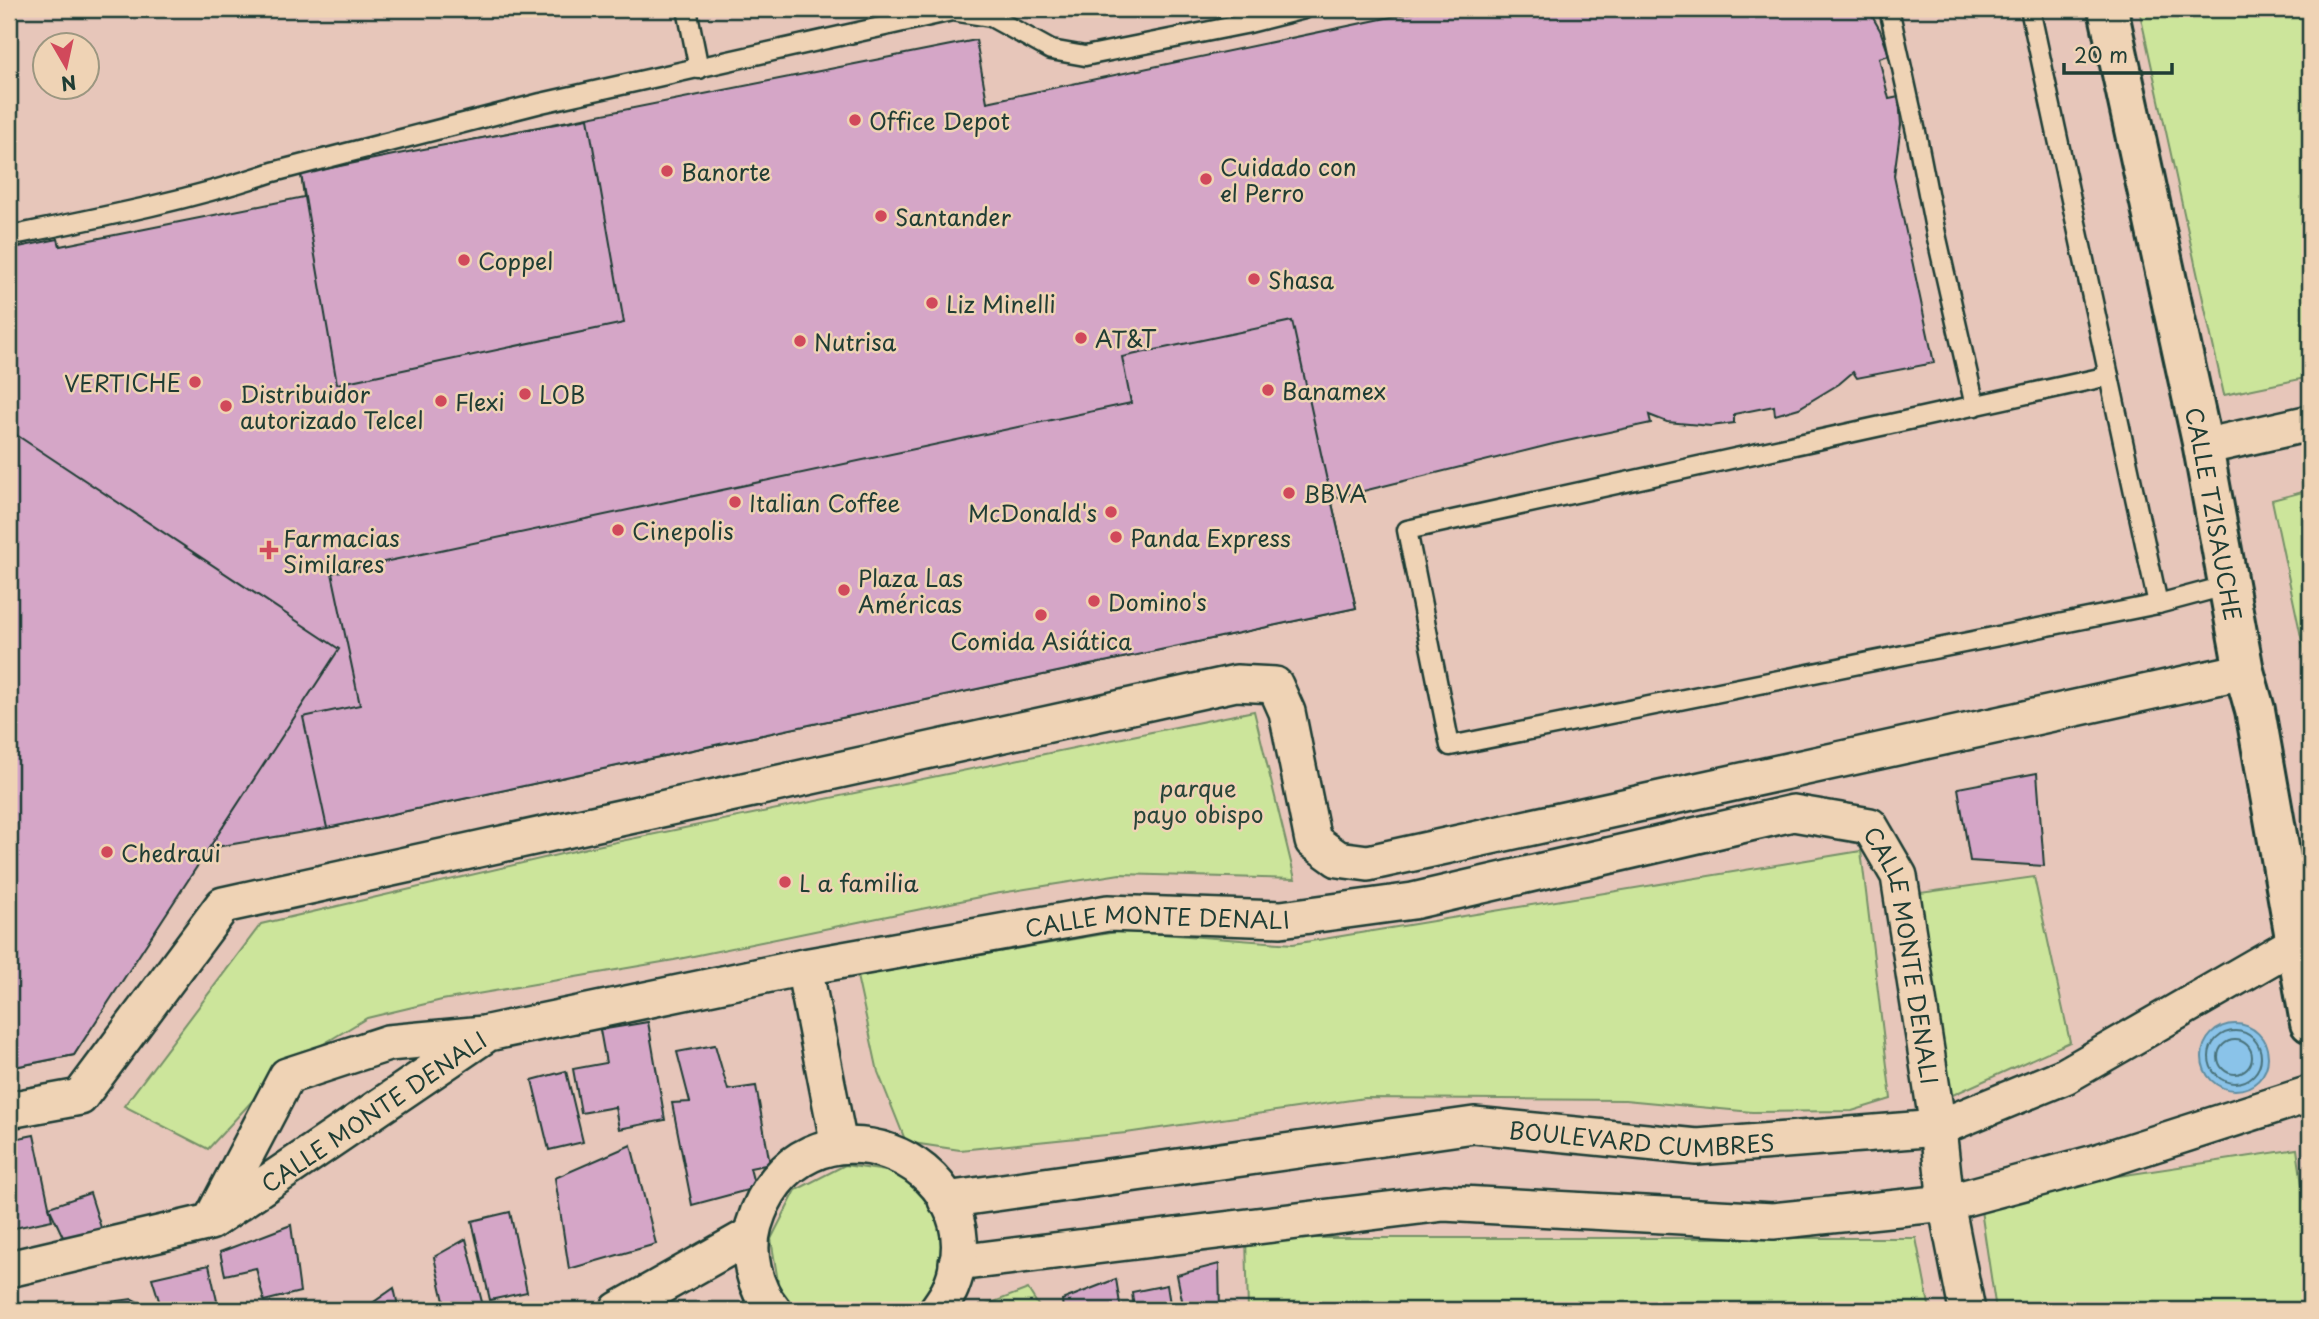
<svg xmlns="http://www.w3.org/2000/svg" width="2319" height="1319" font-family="'Playpen Sans',sans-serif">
<rect width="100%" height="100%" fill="#e7c6ba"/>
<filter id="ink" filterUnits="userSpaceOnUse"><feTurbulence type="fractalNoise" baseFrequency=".0143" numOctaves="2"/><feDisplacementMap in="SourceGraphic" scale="14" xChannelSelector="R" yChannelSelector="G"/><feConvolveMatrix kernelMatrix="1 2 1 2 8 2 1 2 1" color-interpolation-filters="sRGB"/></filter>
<g filter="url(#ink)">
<!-- green -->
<g fill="#cce59b" stroke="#769168" stroke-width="2">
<path d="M2139,9H2310V377L2224,395Z"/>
<path d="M2310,490V679L2272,500Z"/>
<path d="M1254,711L1295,879L1120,874L994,894L674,960L442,1000L367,1018L300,1058L275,1076L208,1149L124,1106L261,924L587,848Z"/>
<path d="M1861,851L1891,1099L1852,1111L1752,1112L1625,1100L1365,1098L1126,1133L960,1150L906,1142L878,1072L857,976L1122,931L1293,944Z"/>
<path d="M2034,877L2070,1042L1946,1098L1920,893Z"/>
<path d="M2297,1149L2308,1226L2300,1310H1996L1979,1197Z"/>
<path d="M845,1165L900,1173L938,1212L948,1266L925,1310H797L780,1294L771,1239L796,1190Z"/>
<path d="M1246,1238H1916L1930,1310H1248Z"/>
<path d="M1028,1289L1041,1310H973Z"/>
</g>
<!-- water -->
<circle fill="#8ac3e9" stroke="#5f8da1" stroke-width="2" cx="2235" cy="1057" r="33"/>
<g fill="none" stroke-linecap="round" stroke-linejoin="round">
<!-- shore -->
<g stroke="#4a737c" stroke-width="2">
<circle cx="2235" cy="1057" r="26"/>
<circle cx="2235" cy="1057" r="17"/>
</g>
</g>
<!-- building -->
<g fill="#d5a6c7" stroke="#1f3d34" stroke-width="2">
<path d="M1429,9H1868L1880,30L1889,55L1879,58L1889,99L1899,97L1901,125L1894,176L1934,363L1857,378L1853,372L1839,384L1799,408L1775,415L1774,406L1734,414V423L1711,426L1667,422L1649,415L1651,423L1553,444L1331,499L1356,608L327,828L199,850L74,1055L9,1068V249L58,239L60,246L304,197L301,174L976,40L987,102Z"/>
<path d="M588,118L624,323L337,384L301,174L413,151Z"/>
<path d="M1292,321L1331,499L1356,608L327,828L303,717L360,705L332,573L1131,403L1122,357Z"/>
<path d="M9,430L339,649L74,1055L9,1068Z"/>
<path d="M2037,773L2044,866L1970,861L1958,788Z"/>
<path d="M648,1022L665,1120L619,1129L615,1107L581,1113L573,1069L606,1063L600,1030Z"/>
<path d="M715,1045L728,1090L756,1086L770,1164L750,1168L755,1188L692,1205L672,1103L690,1102L677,1052Z"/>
<path d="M566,1071L583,1142L549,1150L532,1080Z"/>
<path d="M34,1135L52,1220L10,1229L9,1140Z"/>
<path d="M631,1145L656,1244L569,1269L555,1178Z"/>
<path d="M90,1193L102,1231L63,1237L49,1207Z"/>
<path d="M510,1212L527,1292L490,1300L472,1221Z"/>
<path d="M291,1225L300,1292L264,1301L256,1268L225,1275L220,1252Z"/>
<path d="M466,1239L484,1310H446L434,1257Z"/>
<path d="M1219,1264L1220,1310H1184L1177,1275Z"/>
<path d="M209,1265L219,1310H162L152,1278Z"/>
<path d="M1116,1279L1121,1310H1063L1062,1300Z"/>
<path d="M1167,1285L1171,1310H1134L1132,1292Z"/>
<path d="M394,1288L399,1310H365L364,1309Z"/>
<path d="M132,1299L153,1310H89L88,1305Z"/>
</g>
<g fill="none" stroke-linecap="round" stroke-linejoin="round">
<defs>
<g id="service">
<path d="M687,9L699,69"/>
<path d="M1889,9L1916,132L1936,234L1975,406"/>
<path d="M2030,9L2158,604"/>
<path d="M9,236C98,218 187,201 273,172L541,103L952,11L991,17L1051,50L1085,56L1245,24L1304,9"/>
<path d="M2109,376L1407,530L1450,746L2158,604L2229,585"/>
</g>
<g id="minor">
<path d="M2203,447L2310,423"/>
<path d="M804,967L839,1145"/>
<path d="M9,1110L80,1097L223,905L1236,683L1275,685L1287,712L1313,841L1338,859L1368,863L2244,671"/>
<path id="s1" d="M946,1200L1474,1125L1697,1147L1938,1128L2065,1076L2296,943"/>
<path d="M212,1219L287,1076L388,1043L484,1034"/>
<path d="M957,1263L1444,1203L1773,1221L1946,1203L2095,1163L2310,1094"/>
<path id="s2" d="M9,1269L210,1222L488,1033L804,967L1108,913L1281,919L1413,901L1793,813L1870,826L1899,876L1938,1128L1946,1203L1967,1310"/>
<path d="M618,1310L751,1235"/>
<path d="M773,1310C754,1288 746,1253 754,1225C798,1077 1003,1157 951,1287C948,1295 942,1303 937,1310"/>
</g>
<g id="tertiary">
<path id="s3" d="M2108,9L2203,447L2244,671L2255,710L2310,1023"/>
</g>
</defs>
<!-- service casing -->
<use href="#service" stroke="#1f3d34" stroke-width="23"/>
<!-- minor casing -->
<use href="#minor" stroke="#1f3d34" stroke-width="40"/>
<!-- tertiary casing -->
<use href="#tertiary" stroke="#1f3d34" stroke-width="44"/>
<!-- service -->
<use href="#service" stroke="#efd3b5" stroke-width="18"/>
<!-- minor -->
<use href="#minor" stroke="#efd3b5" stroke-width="35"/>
<!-- tertiary -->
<use href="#tertiary" stroke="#efd3b5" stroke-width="38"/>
</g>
</g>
<!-- markers -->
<g fill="#d1495b" stroke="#efd3b5" stroke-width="2.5">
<circle cx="855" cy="120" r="7"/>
<circle cx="667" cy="171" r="7"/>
<circle cx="1206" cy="179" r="7"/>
<circle cx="881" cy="216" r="7"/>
<circle cx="464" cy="260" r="7"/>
<circle cx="1254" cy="279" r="7"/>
<circle cx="932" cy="303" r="7"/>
<circle cx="1081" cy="338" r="7"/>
<circle cx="800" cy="341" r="7"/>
<circle cx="195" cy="382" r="7"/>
<circle cx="1268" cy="390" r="7"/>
<circle cx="525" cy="394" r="7"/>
<circle cx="441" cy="401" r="7"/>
<circle cx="226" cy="406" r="7"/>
<circle cx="1289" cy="493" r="7"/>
<circle cx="735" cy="502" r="7"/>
<circle cx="1111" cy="512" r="7"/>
<circle cx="618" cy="530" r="7"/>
<circle cx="1116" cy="537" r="7"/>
<path d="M265.5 539.5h7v7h7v7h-7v7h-7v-7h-7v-7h7z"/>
<circle cx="844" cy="590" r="7"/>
<circle cx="1094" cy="601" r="7"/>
<circle cx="1041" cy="615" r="7"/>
<circle cx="107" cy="852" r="7"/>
<circle cx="785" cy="882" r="7"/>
</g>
<g text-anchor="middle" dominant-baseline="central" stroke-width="5" stroke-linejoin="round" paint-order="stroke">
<!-- poi labels -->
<g font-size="23" fill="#1f3d34" stroke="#efd3b5" text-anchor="start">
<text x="869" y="120">Office Depot</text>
<text x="1220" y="166">Cuidado con<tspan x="1220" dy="26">el Perro</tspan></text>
<text x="681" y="171">Banorte</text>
<text x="895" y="216">Santander</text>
<text x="478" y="260">Coppel</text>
<text x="1268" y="279">Shasa</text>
<text x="946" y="303">Liz Minelli</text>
<text x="1095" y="338">AT&amp;T</text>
<text x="814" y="341">Nutrisa</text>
<text x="181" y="382" text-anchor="end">VERTICHE</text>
<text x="1282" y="390">Banamex</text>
<text x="240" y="393">Distribuidor<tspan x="240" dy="26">autorizado Telcel</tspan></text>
<text x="539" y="394">LOB</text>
<text x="455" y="401">Flexi</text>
<text x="1303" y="493">BBVA</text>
<text x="749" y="502">Italian Coffee</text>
<text x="1097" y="512" text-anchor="end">McDonald's</text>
<text x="632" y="530">Cinepolis</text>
<text x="283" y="537">Farmacias<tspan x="283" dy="26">Similares</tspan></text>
<text x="1130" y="537">Panda Express</text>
<text x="858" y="577">Plaza Las<tspan x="858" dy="26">Américas</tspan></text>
<text x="1108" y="601">Domino's</text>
<text x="1041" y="640" text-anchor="middle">Comida Asiática</text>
<text x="121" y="852">Chedraui</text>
<text x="799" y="882">L a familia</text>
</g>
<!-- street labels -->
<g font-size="23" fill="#1f3d34" stroke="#efd3b5">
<text stroke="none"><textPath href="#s3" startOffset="516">CALLE TZISAUCHE</textPath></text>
<text stroke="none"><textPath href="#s2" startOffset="1223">CALLE MONTE DENALI</textPath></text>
<text stroke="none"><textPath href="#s2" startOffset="2084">CALLE MONTE DENALI</textPath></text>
<text stroke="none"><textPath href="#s2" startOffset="404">CALLE MONTE DENALI</textPath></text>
<text stroke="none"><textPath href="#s1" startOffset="702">BOULEVARD CUMBRES</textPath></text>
</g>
<!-- park labels -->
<g font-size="23" fill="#284539" stroke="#efd3b5">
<text x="1198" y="787">parque<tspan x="1198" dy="26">payo obispo</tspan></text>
</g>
</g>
<!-- margin -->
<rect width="2319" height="1319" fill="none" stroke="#efd3b5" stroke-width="35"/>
<rect x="18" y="18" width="2284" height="1284" fill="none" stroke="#1f3d34" stroke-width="2.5" filter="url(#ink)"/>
<!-- north arrow -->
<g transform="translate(66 66) rotate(171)"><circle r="33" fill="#efd3b5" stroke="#9c9781" stroke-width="2"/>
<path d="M0-5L12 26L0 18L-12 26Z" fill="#d1495b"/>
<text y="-10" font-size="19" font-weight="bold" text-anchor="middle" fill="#1f3d34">N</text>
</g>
<!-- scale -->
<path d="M2064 63v10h108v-10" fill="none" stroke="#1f3d34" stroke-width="3.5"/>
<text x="2074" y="63" font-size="21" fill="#1f3d34" stroke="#efd3b5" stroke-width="5" paint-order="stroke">20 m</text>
</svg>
